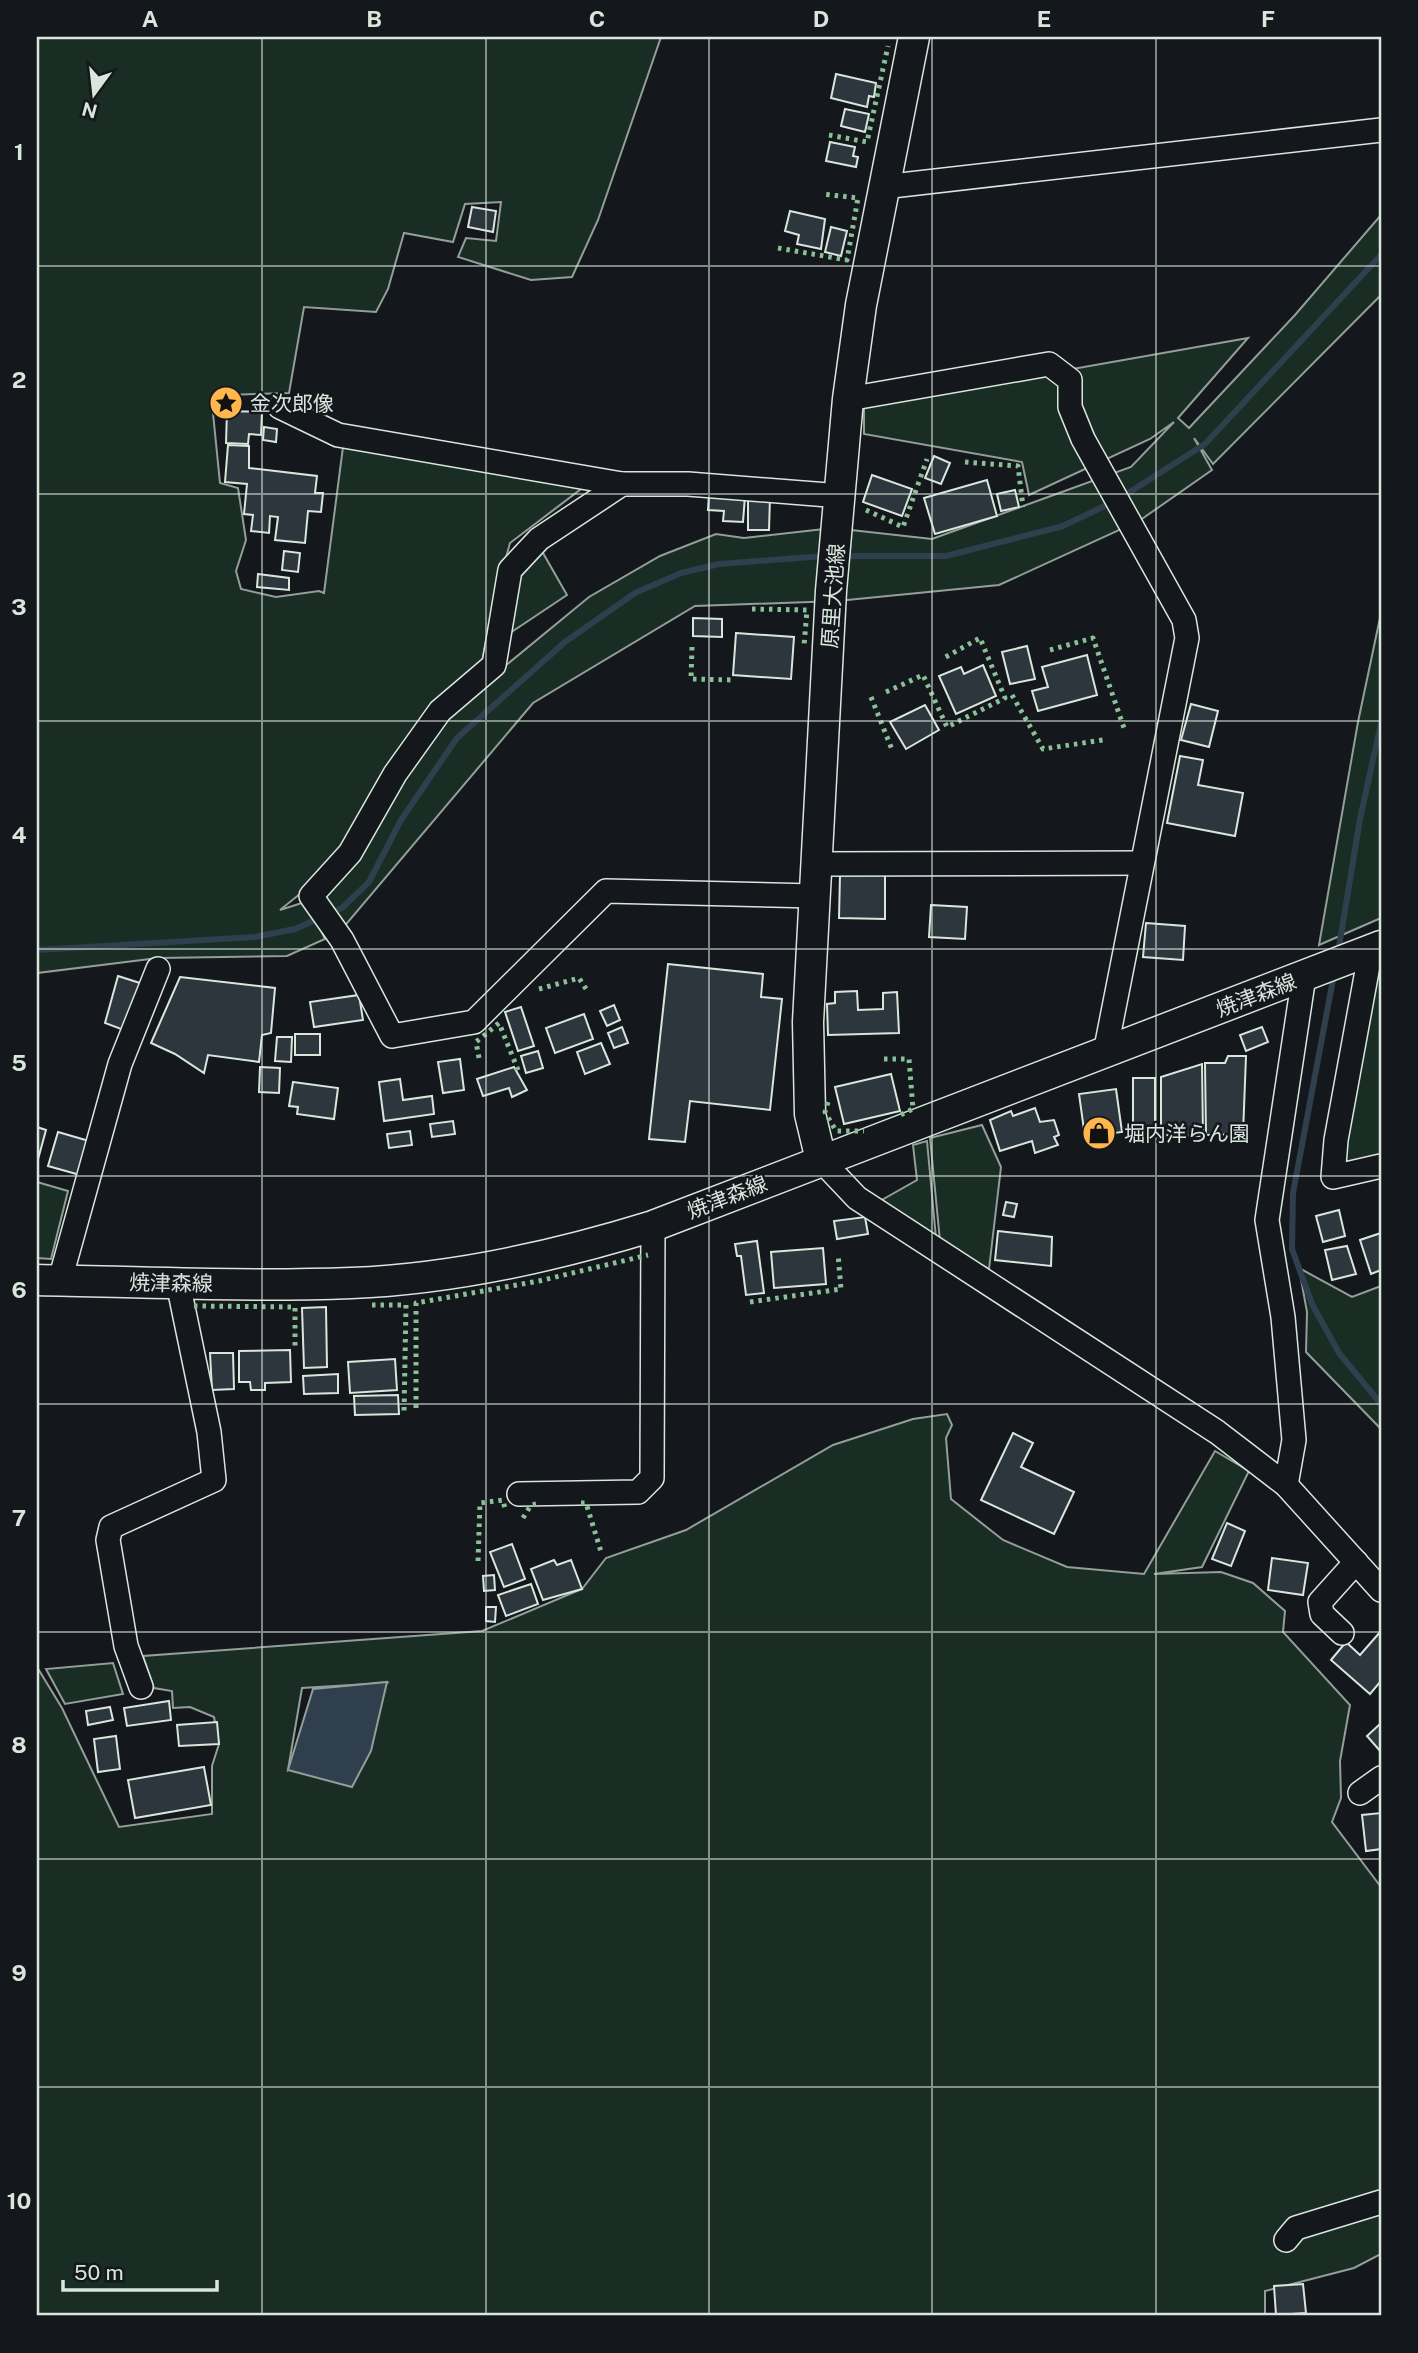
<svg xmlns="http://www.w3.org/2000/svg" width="1418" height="2353" font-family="'Public Sans','Noto Sans JP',sans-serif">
<rect width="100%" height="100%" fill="#14181c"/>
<!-- green -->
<g fill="#1a2d24" stroke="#939e99" stroke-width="2" fill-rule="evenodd">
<path d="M37,37H661L598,220L572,277L531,280L458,257L466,238L496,241L501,202L465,204L453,242L404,233L388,289L376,312L304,307L289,393L226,395L213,413L220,483L238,488L246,540L236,571L241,589L276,597L319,591L324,593L343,447L585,486L510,543L494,601L481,667L355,833L311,885L280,910L308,901L325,939L287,956L158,958L37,973Z"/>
<path d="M1381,215V295L1213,464L1194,438L1212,470L1139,521L999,585L837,601L695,606L533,703L343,928L318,896L422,748L454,708L589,597L660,556L716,534L744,538L833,528L932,539L1131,467L1174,422L1150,439L1029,495L1022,462L864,434V406L1248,338L1178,418L1189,428L1295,315Z"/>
<path d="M539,546L567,595L504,637L521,564Z"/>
<path d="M1381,613V918L1319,945L1358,722Z"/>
<path d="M1381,975V1162L1342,1169L1365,982Z"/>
<path d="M982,1125L1001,1167L989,1269L940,1241L930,1138Z"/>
<path d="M927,1141L936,1238L880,1201L917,1180L913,1145Z"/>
<path d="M37,1182L68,1191L51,1259L37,1258Z"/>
<path d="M1299,1268L1352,1297L1381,1286V1429L1306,1352L1307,1312Z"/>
<path d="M947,1414L952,1425L946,1438L951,1499L1003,1540L1067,1567L1144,1574L1215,1451L1249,1471L1202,1567L1154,1574L1221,1572L1253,1583L1285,1611L1283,1632L1350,1705L1340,1761L1341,1798L1332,1822L1381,1887V2254L1354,2268L1265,2291V2316H37V1667L62,1708L119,1827L212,1814V1766L219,1744L214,1717L190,1707L173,1708L172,1691L154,1688L143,1656L482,1631L582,1589L606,1558L686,1530L833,1445L913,1419ZM387,1683L288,1770L302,1688Z"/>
<path d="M113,1663L123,1694L65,1704L46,1669Z"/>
</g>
<!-- water -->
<path fill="#2f3f4d" stroke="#939e99" stroke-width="2" d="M387,1682L371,1751L352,1787L288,1770L313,1689Z"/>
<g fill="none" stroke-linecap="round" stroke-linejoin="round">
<!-- stream -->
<g stroke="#2f3f4d" stroke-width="6">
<path d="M1122,497L1205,444L1381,255"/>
<path d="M843,556H946L1063,526L1113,502"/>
<path d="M37,950L255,937L295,929L342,908L369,882L401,820L457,738L565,642L635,593L681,573L719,564L825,556"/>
<path d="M1338,953L1360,819L1381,723"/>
<path d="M1334,974L1293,1193L1292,1249L1312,1304L1339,1353L1381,1404"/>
</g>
</g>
<!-- building -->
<g fill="#2c363c" stroke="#d8e6dc" stroke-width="2">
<path d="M836,74L876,83L874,97L869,96L867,107L831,98Z"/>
<path d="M845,109L869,114L865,132L841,126Z"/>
<path d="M830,142L855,147L853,156L858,157L856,167L826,161Z"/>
<path d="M472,207L496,211L493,232L468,227Z"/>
<path d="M790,211L825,219L821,249L797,244L799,235L785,231Z"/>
<path d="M831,227L847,231L841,256L825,252Z"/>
<path d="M227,411L262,412L261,435L249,434L248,444L226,443Z"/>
<path d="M264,427L277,429L276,442L263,440Z"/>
<path d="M228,445L249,446V468L317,476L315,493H323L321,512L308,511L305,543L275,540L278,517L270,516L269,533L251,531L253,515L244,514L247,484L225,482Z"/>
<path d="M934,456L950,463L941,484L925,478Z"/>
<path d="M872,475L912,489L902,516L863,502Z"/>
<path d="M987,480L997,516L935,534L924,498Z"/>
<path d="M1015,490L1019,507L1001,511L997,494Z"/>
<path d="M709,494L745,496L743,522L723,521L724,511L708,510Z"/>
<path d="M748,497H770L769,530H748Z"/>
<path d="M284,551L300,553L298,572L282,570Z"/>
<path d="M258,574L289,578V590L257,587Z"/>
<path d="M693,618L722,619V637L693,636Z"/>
<path d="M736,633L794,637L791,679L733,675Z"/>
<path d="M1027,646L1035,679L1010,684L1002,652Z"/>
<path d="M1087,655L1097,695L1038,711L1032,691L1048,687L1042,667Z"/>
<path d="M983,665L996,696L956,714L939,676L961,667L964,674Z"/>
<path d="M1191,704L1218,711L1209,747L1181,740Z"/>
<path d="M925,705L939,730L906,749L890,722Z"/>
<path d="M1180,756L1203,760L1198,785L1243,793L1235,836L1167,823Z"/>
<path d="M840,875H885V919L839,918Z"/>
<path d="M931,905L967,907L965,939L929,937Z"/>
<path d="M1146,923L1185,926L1183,960L1143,957Z"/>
<path d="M668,964L763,974L761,997L782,999L770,1110L690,1101L685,1142L649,1139Z"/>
<path d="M118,976L143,984L129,1032L105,1023Z"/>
<path d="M180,977L275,988L271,1033L262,1035L259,1062L208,1055L204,1073L175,1054L151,1043Z"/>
<path d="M857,991L858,1010L883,1009V993L897,992L899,1033L828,1035L827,1004L835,1003V992Z"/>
<path d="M359,995L363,1020L314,1027L310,1002Z"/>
<path d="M614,1005L620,1020L607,1026L600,1011Z"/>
<path d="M521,1007L534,1046L518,1051L505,1012Z"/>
<path d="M584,1014L593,1039L555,1053L546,1028Z"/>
<path d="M622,1027L628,1043L614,1048L608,1033Z"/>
<path d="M1262,1027L1268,1042L1246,1051L1240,1035Z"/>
<rect x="295" y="1034" width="25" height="21"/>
<path d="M277,1037H292L291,1062L275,1061Z"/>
<path d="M601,1043L610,1064L585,1074L577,1052Z"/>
<path d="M538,1051L543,1068L526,1073L521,1056Z"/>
<path d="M1228,1056H1246L1243,1134L1206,1135L1205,1063H1225Z"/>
<path d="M460,1059L464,1090L443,1093L438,1062Z"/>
<path d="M1202,1064L1203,1136L1161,1135V1077Z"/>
<path d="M260,1067L280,1068L279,1093L259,1092Z"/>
<path d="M514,1067L527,1090L512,1097L509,1088L483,1096L477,1079Z"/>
<path d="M891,1074L900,1111L844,1124L835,1087Z"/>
<rect x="1133" y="1078" width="22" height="57"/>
<path d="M400,1079L403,1100L432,1096L434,1114L384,1121L379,1082Z"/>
<path d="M293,1082L338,1088L334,1119L297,1114L298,1107L289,1106Z"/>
<path d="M1116,1089L1122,1132L1085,1137L1079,1094Z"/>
<path d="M1035,1108L1040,1122L1054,1120L1059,1135L1054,1137L1058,1145L1035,1153L1032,1141L1000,1151L990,1120L1011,1111L1013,1116Z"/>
<path d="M453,1121L455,1134L432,1137L430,1124Z"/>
<path d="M37,1127L46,1130L37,1163Z"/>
<path d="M410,1131L412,1145L389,1148L387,1134Z"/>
<path d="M58,1132L89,1141L80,1175L48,1166Z"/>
<path d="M1006,1202L1017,1204L1014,1217L1003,1215Z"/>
<path d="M1339,1210L1345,1236L1323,1242L1316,1216Z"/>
<path d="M865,1217L868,1234L837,1239L834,1221Z"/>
<path d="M998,1231L1052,1237L1051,1266L995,1260Z"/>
<path d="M1381,1233V1270L1371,1274L1360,1240Z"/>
<path d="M757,1241L764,1293L746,1295L741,1256H737L735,1244Z"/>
<path d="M1347,1246L1356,1274L1332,1280L1325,1250Z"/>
<path d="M823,1248L826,1284L774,1288L771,1252Z"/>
<path d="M326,1307L327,1367L304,1368L302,1308Z"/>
<path d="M290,1350L291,1382L265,1383V1390H251L250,1382H239V1351Z"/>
<path d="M210,1353H233L234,1389L212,1390Z"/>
<path d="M395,1359L397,1390L350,1393L348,1362Z"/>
<path d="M338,1374V1393L304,1394L303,1376Z"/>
<path d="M398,1395L399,1414L355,1415L354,1396Z"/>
<path d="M1013,1433L1033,1443L1021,1467L1074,1492L1054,1534L981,1500Z"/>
<path d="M1227,1523L1245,1531L1231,1566L1212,1559Z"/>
<path d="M512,1544L525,1579L504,1587L490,1552Z"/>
<path d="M1272,1558L1308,1563L1303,1595L1268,1590Z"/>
<path d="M554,1560L557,1565L571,1560L582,1589L543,1600L531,1569Z"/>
<path d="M494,1575L495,1590L484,1591L483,1576Z"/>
<path d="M531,1584L538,1604L506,1616L498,1595Z"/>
<path d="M486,1607H496L495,1622L486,1621Z"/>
<path d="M1381,1631V1681L1370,1694L1331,1660L1346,1642L1360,1655Z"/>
<path d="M169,1701L171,1720L127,1726L124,1708Z"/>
<path d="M110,1707L113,1720L88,1725L86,1711Z"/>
<path d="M217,1722L219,1744L179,1746L177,1725Z"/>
<path d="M1381,1723V1752L1367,1736Z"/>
<path d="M116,1736L120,1769L98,1772L94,1739Z"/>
<path d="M204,1767L211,1805L135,1818L128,1780Z"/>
<path d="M1381,1813V1849L1366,1851L1362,1815Z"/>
<path d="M1303,2284L1306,2313L1276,2315L1274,2286Z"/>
</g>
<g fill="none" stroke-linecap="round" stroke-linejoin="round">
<defs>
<g id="minor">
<path d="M883,187L1381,130"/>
<path d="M848,399L1049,364L1070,380V407L1083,439L1184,620L1187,638L1105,1053"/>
<path d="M280,407L338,435L622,484H688L841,496"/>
<path d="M622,484L539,539L510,570L494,665L440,711L395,774L350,853L311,896L342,940L392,1036L474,1022L606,891L814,896"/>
<path d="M816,864L1142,863"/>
<path d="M1371,949L1336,1140L1333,1177L1381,1166"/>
<path d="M821,1160L857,1198L1217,1432L1286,1485L1381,1590"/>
<path d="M60,1280L120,1064L158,969"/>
<path d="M1286,1485L1294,1440L1283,1317L1267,1220L1304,976"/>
<path d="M519,1494L638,1492L652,1478L653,1226"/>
<path d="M1342,1633L1322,1614L1320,1602L1356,1562"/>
<path d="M141,1687L126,1646L108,1540L111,1527L214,1480L209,1432L178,1283"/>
<path d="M1360,1793L1381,1778"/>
<path d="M1286,2240L1296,2228L1381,2202"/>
</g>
<g id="major">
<path d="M821,1160L810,1114L808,1022L831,591L848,399L861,305L914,37"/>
<path d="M37,1280C141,1282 246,1287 351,1283C454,1279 556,1256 653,1226L1381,946"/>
</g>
</defs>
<!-- minor casing -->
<use href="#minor" stroke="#d8e6dc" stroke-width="26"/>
<!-- major casing -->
<use href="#major" stroke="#d8e6dc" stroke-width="33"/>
<!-- minor -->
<use href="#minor" stroke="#14181c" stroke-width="23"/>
<!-- major -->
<use href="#major" stroke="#14181c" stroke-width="30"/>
<!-- hedge -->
<g stroke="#8ac095" stroke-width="5" stroke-dasharray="3.5 5" stroke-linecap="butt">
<path d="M829,135L867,142L888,46"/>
<path d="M778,248L847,260L858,198L822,194"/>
<path d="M965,462L1018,466L1023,507"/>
<path d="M866,510L903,527L927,459"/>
<path d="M752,609L807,610L804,646"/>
<path d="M692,647L691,679L735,680"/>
<path d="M1050,650L1093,638L1124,728"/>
<path d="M886,692L923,675L947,727L1005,698L980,638L942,659"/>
<path d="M1012,695L1043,749L1103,740"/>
<path d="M871,697L893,752"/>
<path d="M539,989L579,978L588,992"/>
<path d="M479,1058L476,1042L499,1023L520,1075"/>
<path d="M884,1059H909L913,1109L898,1116"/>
<path d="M828,1102L825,1112L836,1131H864"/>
<path d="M750,1302L841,1289L838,1254"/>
<path d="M372,1305H406L404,1414"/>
<path d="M194,1306L295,1307V1346"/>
<path d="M416,1408V1303L539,1281L648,1255"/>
<path d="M581,1503H586L602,1555"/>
<path d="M523,1518L531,1505L536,1504"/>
<path d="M478,1561L480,1503L503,1500L505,1509"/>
</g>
</g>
<!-- grid -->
<path fill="none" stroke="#d8e6dc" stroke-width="2" stroke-opacity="0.55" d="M262,37V2316M486,37V2316M709,37V2316M932,37V2316M1156,37V2316M37,266H1381M37,494H1381M37,721H1381M37,949H1381M37,1176H1381M37,1404H1381M37,1632H1381M37,1859H1381M37,2087H1381"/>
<!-- icons -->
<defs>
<symbol id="sight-disc" viewBox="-11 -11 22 22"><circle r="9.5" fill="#ffb74d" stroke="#14181c"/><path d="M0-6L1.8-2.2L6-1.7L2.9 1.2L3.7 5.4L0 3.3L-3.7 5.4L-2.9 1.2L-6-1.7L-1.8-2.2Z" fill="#111"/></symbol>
<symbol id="shop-disc" viewBox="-11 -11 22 22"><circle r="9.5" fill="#ffb74d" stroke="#14181c"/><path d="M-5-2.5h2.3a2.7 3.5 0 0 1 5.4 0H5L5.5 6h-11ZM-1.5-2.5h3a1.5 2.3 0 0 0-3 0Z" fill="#111"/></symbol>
</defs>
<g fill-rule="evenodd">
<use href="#sight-disc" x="207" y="384" width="38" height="38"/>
<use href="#shop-disc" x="1080" y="1114" width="38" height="38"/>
</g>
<g text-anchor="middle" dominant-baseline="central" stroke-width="5" stroke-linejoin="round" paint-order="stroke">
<!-- poi labels -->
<g font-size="21" fill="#d8e6dc" stroke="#14181c" text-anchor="start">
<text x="250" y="403">金次郎像</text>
<text x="1124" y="1133">堀内洋らん園</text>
</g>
<!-- street labels -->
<g font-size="21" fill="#d8e6dc" stroke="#14181c">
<text transform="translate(833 596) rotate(-86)">原里大池線</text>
<text transform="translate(1256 995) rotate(-21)">焼津森線</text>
<text transform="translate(727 1197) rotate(-21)">焼津森線</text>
<text transform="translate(171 1283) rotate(1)">焼津森線</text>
</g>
</g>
<!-- border -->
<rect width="1418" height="2353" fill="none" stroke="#14181c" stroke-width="77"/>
<!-- north arrow -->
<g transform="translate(94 94) rotate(195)" stroke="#14181c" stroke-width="5" paint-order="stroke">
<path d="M0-5L12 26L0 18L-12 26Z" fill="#d8e6dc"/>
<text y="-10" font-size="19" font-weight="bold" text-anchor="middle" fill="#d8e6dc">N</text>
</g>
<!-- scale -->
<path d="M63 2280v10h154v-10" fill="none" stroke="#d8e6dc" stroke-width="3.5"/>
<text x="74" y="2280" font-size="21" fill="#d8e6dc" stroke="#14181c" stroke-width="5" paint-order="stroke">50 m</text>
<rect x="38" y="38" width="1342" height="2276" fill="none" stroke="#d8e6dc" stroke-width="2.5"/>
<g font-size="23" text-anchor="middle" font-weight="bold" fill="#d8e6dc">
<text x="150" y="27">A</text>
<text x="374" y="27">B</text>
<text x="597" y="27">C</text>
<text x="821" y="27">D</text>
<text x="1044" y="27">E</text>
<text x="1268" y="27">F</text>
<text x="19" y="160">1</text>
<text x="19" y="388">2</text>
<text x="19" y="615">3</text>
<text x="19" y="843">4</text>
<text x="19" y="1071">5</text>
<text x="19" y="1298">6</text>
<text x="19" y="1526">7</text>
<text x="19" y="1753">8</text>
<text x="19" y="1981">9</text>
<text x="19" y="2209">10</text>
</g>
</svg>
